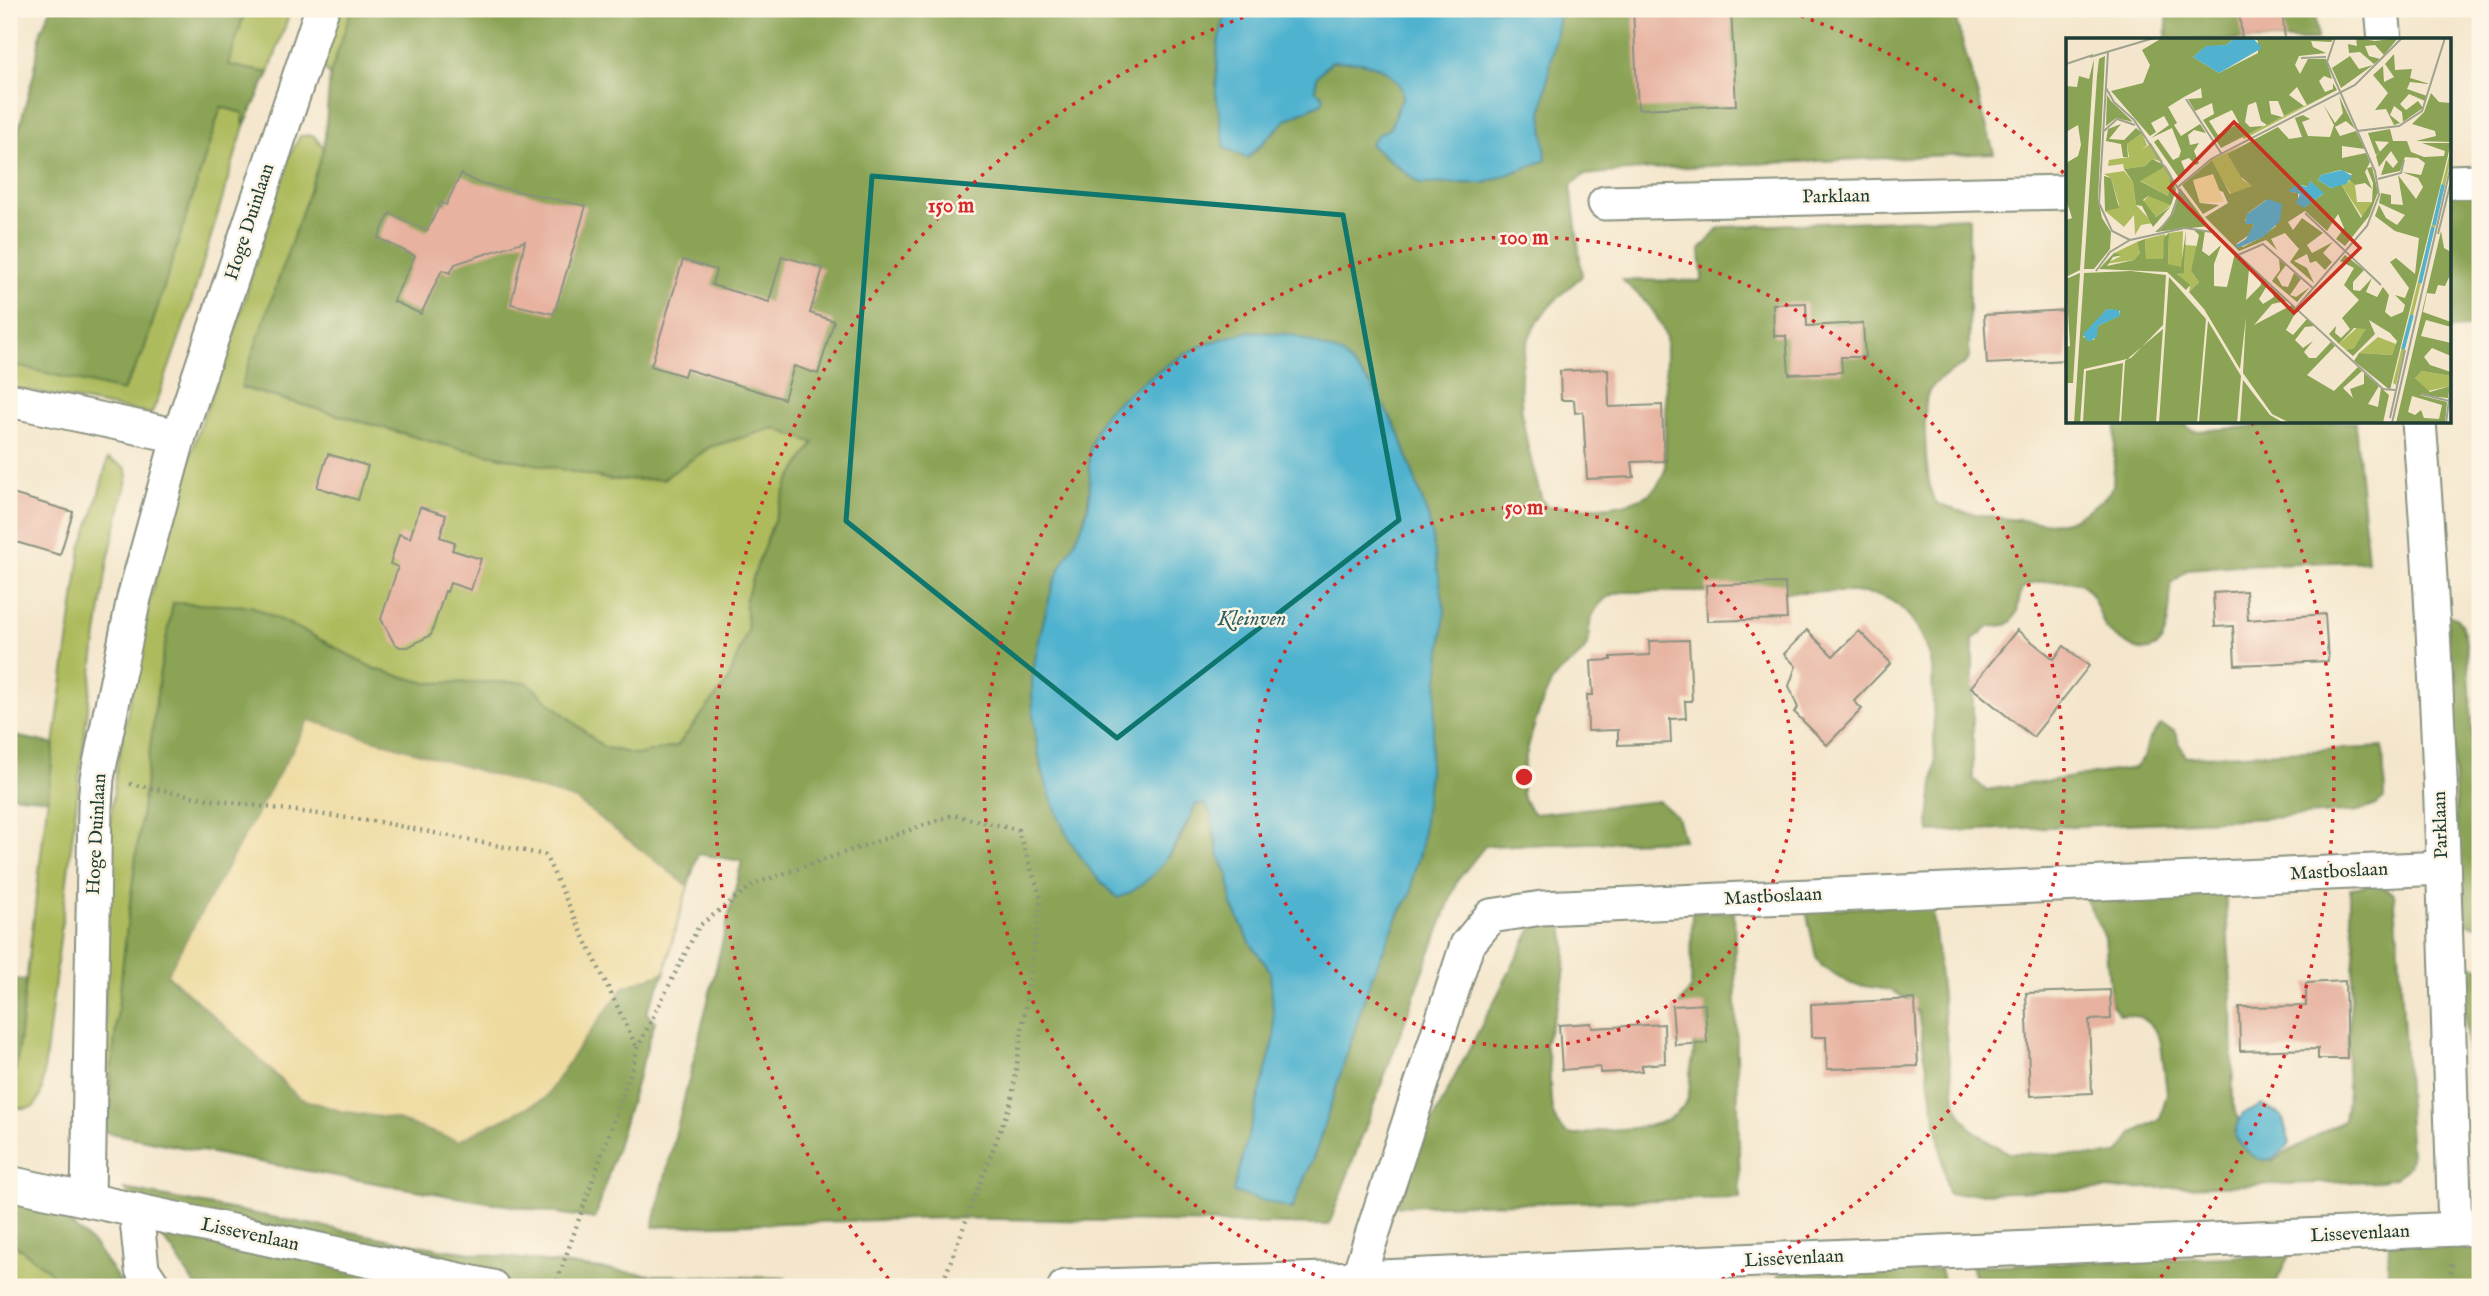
<svg xmlns="http://www.w3.org/2000/svg" width="2489" height="1296" font-family="'IM FELL English',serif">
<rect width="100%" height="100%" fill="#fcf5e5"/>
<filter id="ink" filterUnits="userSpaceOnUse"><feTurbulence type="fractalNoise" baseFrequency=".0143" numOctaves="2"/><feDisplacementMap in="SourceGraphic" scale="14" xChannelSelector="R" yChannelSelector="G"/><feConvolveMatrix kernelMatrix="1 2 1 2 8 2 1 2 1" color-interpolation-filters="sRGB"/></filter>
<filter id="wash" filterUnits="userSpaceOnUse"><feTurbulence type="fractalNoise" baseFrequency=".00686" numOctaves="4" result="noise"/><feDisplacementMap in="SourceGraphic" scale="28" xChannelSelector="R" yChannelSelector="G"/><feGaussianBlur stdDeviation="1.57" result="paint"/><feColorMatrix in="noise" values="0 0 0 0 0 0 0 0 0 0 0 0 0 0 0 0 0 1.4 0 .05"/><feComposite in="paint" operator="in"/></filter>
<g filter="url(#wash)">
<rect width="100%" height="100%" fill="#f4e6cc"/>
<!-- green -->
<g fill="#aebb5d" stroke="#667c48" stroke-width="2">
<path d="M246,9H291L269,73L227,65Z"/>
<path d="M340,9H352L330,75L322,67Z"/>
<path d="M221,107L243,113L244,126L189,310L158,399L151,414L9,387V364L123,391L143,353Z"/>
<path d="M313,135L324,148L242,388L440,444L611,480L663,479L710,447L774,428L814,442L788,483L758,563L745,602L748,629L728,681L677,746L637,755L603,747L526,682L426,683L375,669L308,633L160,671L126,934L105,1132L106,853L117,765L149,603L171,518L201,423L231,344L287,160L300,136Z"/>
<path d="M108,459L125,467L128,475L108,560L95,649L42,1088C37,1112 31,1109 9,1107L17,1060L54,744L81,548L94,511Z"/>
<path d="M9,1240L48,1270L61,1287H9Z"/>
</g>
<!-- forest -->
<g fill="#8aa354" stroke="#547044" stroke-width="2" fill-rule="evenodd">
<path d="M51,9H246L228,65L269,73L244,126L243,113L221,107L143,353L122,391L9,364V166L34,73L41,31Z"/>
<path d="M352,9H1227L1218,43L1216,94L1225,148L1248,158L1287,119L1322,103V94L1315,91L1317,76L1332,61L1362,62L1385,70L1400,85L1403,95L1390,128L1377,135L1370,145L1420,184L1485,183L1545,160L1542,112L1560,9H1953L1994,153L1664,168L1584,175L1571,185L1582,276C1567,289 1552,302 1540,318C1504,368 1526,447 1542,500L1547,506C1579,508 1622,511 1650,493C1658,488 1662,478 1665,470L1666,338C1656,308 1644,299 1622,280L1700,281L1702,277L1700,250L1718,229L1724,227L1969,217V358L1966,363C1955,371 1934,380 1928,393C1922,406 1925,493 1936,502C1950,514 2041,524 2061,522C2074,521 2107,499 2113,487L2116,422H2181L2192,430L2198,431L2311,422H2355L2368,561L2236,565L2188,569L2171,584C2169,607 2172,665 2132,647C2125,643 2111,635 2106,628C2098,614 2096,596 2083,585C2075,579 2040,580 2030,584C2027,585 2024,588 2021,590L2017,612L2011,622L2006,625L1989,627L1973,639V779L1986,790L2135,768L2144,758L2148,741L2161,725L2174,731L2186,757L2383,747L2385,798L2374,806L2358,811L2270,818L1930,832L1929,821L1935,767L1932,666C1926,638 1910,606 1881,596C1872,593 1861,593 1853,592H1622C1603,596 1592,609 1589,629C1589,637 1590,642 1585,649C1576,662 1562,667 1554,679C1541,696 1516,776 1523,797C1525,803 1530,810 1535,814L1659,801L1677,817L1684,840L1485,846L1457,881L1329,1225L946,1218L653,1227L742,861L698,854L688,886L576,800L167,975L235,1035L299,1098L341,1111L395,1119L458,1141L544,1099L580,1045L624,987L665,972L646,1013L655,1021L595,1219C431,1194 268,1165 105,1132L126,934L160,671L173,603L251,606L308,633L375,669L426,683L526,682L603,747L637,755L677,746L728,681L748,629L745,602L758,563L788,483L814,443L774,428L710,447L663,479L611,480L440,444L241,387L324,148L330,75ZM1250,331L1293,335L1371,385L1399,433L1429,520L1421,850L1413,875L1411,894L1400,912L1370,981L1317,1148L1292,1209L1234,1192L1275,1037L1270,971L1250,942L1232,905L1229,877L1219,856L1211,814L1205,805L1196,804L1180,840L1169,857L1044,780C1037,751 1033,719 1032,689C1032,665 1045,613 1052,589C1056,576 1065,563 1071,551C1087,521 1093,491 1089,458Z"/>
<path d="M2168,9H2315L2317,40H2166Z"/>
<path d="M2480,191V319L2467,328L2449,329V192Z"/>
<path d="M2447,615L2456,618L2461,624L2465,636L2469,670L2473,742L2480,790V927L2461,922Z"/>
<path d="M9,735L54,744L48,799L9,795Z"/>
<path d="M2379,884L2394,894C2403,981 2405,1069 2411,1157L2409,1166L2395,1178L2380,1181L1948,1194L1918,1013L1908,999L1890,990L1851,984L1822,966L1816,957L1806,910L1932,904L1948,1052L1956,1105L1961,1115L1972,1129L1992,1144L2009,1153L2098,1156L2118,1154L2133,1133L2160,1119L2167,1093L2161,1043L2153,1027L2140,1017L2120,1014L2111,1004L2105,937L2085,898L2225,891L2232,1000L2233,1104L2239,1120L2234,1132L2272,1161L2344,1120L2348,1093L2347,1058L2355,943L2350,911V888Z"/>
<path d="M1692,912H1734L1740,1198L1391,1206L1450,1086L1537,919H1562C1572,967 1560,999 1545,1044C1555,1069 1544,1109 1560,1127C1571,1141 1584,1133 1599,1131C1629,1127 1669,1132 1687,1101C1690,1094 1690,1082 1690,1074C1691,1065 1696,1051 1693,1042C1690,1033 1682,1022 1678,1014L1681,1002L1691,988Z"/>
<path d="M2461,965L2480,967V1166L2474,1136Z"/>
<path d="M9,979L26,980L17,1060L9,1098Z"/>
<path d="M9,1177L61,1215L95,1246L124,1287H61L48,1270L9,1240Z"/>
<path d="M124,1189L441,1249L650,1275L784,1278L768,1287H196L173,1251Z"/>
<path d="M2480,1240V1287H2387L2389,1243Z"/>
<path d="M2289,1255L2274,1287H1978L1971,1266Z"/>
<path d="M1940,1269L1945,1287H1778V1274Z"/>
</g>
<!-- sand -->
<path fill="#eeda9e" stroke="#868c69" stroke-width="2" d="M309,720L576,800L688,886L673,938L665,972L624,987L580,1045L544,1099L458,1141L395,1119L341,1111L299,1098L235,1035L167,974Z"/>
<!-- water -->
<g fill="#50b2cf" stroke="#387882" stroke-width="2">
<path d="M1227,9H1560L1542,112L1546,160L1485,183L1420,184L1370,144L1377,135L1390,128L1403,95L1400,85L1385,70L1362,62L1332,61L1317,76L1315,90L1324,97L1322,103L1287,119L1247,158L1225,148L1216,94L1218,43Z"/>
<path d="M1250,331L1293,335L1342,354L1371,385L1399,433L1429,520L1445,611L1421,850L1413,875L1411,894L1400,912L1370,981L1317,1148L1292,1209L1233,1192L1275,1037L1270,971L1250,942L1232,905L1229,877L1219,856L1211,814L1205,805L1196,804C1179,841 1158,883 1118,898C1058,848 1033,765 1032,688C1032,664 1045,614 1052,589C1060,561 1082,537 1088,507C1092,491 1089,476 1089,459C1089,449 1096,428 1101,419C1113,400 1178,356 1199,347C1215,340 1233,336 1250,331Z"/>
<path d="M2262,1105L2282,1116L2290,1143C2277,1161 2261,1167 2245,1149C2241,1144 2236,1140 2235,1135C2234,1128 2239,1120 2243,1114Z"/>
</g>
<g id="blocks">
<!-- building -->
<g fill="#e7b2a0">
<path d="M1633,9H1731L1736,105L1638,109Z"/>
<path d="M2239,9H2282L2285,40H2242Z"/>
<path d="M461,174L476,182L586,206L554,314L511,304L525,241L455,264L450,273L442,270L421,314L393,301L415,256L378,238L390,213L427,231L441,202L446,205Z"/>
<path d="M782,256L823,268L810,313L834,321L818,374L794,366L784,399L686,369L684,376L651,366L683,260L716,270L712,285L769,302Z"/>
<path d="M1806,303L1807,326L1863,323L1865,357H1841L1842,372L1789,374L1786,336H1774L1773,304Z"/>
<path d="M2067,310V360L1987,364L1984,315Z"/>
<path d="M1608,369L1609,407L1662,405L1664,461L1632,462L1634,477L1587,479L1583,412L1575,413L1574,400H1561L1560,371Z"/>
<path d="M328,454L368,466L358,500L317,487Z"/>
<path d="M9,493L73,512L60,555L9,540Z"/>
<path d="M420,507L446,515L440,537L455,542L452,550L481,559L471,590L450,583L447,592L445,591L431,635L408,647H400L394,643L381,619L398,567L390,564L399,534L410,538Z"/>
<path d="M1785,583L1787,619L1707,621L1706,585Z"/>
<path d="M2246,591L2248,620L2325,614L2328,661L2235,665L2233,626L2215,627L2213,593Z"/>
<path d="M1807,630L1833,656L1859,631L1891,663L1854,701L1862,709L1827,745L1794,712L1798,708L1789,686L1796,666L1784,654Z"/>
<path d="M2017,630L2054,659L2064,646L2089,666L2033,737L1971,687Z"/>
<path d="M1689,640L1692,701H1685L1686,718L1670,719L1671,743L1618,745V730L1588,731L1587,695H1593L1591,661L1611,660V657L1650,655L1649,641Z"/>
<path d="M2345,981L2347,1059H2318V1049L2240,1051L2239,1007L2306,1006V983Z"/>
<path d="M2110,990L2111,1019L2089,1020L2092,1093L2030,1096L2026,993Z"/>
<path d="M1915,999L1918,1066L1827,1069L1826,1037H1812L1811,1004Z"/>
<path d="M1705,1004L1707,1043L1675,1045L1672,1006Z"/>
<path d="M1591,1023L1592,1028L1664,1024L1665,1063L1642,1065V1071L1600,1073V1067L1562,1070L1559,1025Z"/>
</g>
</g>
</g>
<g filter="url(#ink)">
<use href="#blocks" fill-opacity="0" stroke="#8a9280" stroke-width="2"/>
<g fill="none" stroke-linecap="round" stroke-linejoin="round">
<defs>
<g id="street">
<path d="M2382,9L2385,40"/>
<path d="M2449,182L2480,181"/>
<path d="M1605,203L2067,192"/>
<path d="M9,400L179,436"/>
<path d="M2419,422C2441,690 2446,960 2455,1229"/>
<path d="M9,1183L492,1287"/>
<path d="M88,1199L95,805L97,778L134,598L179,436L322,9"/>
<path d="M136,1210L142,1269L154,1287"/>
<path d="M1358,1278L1467,945L1491,916L1542,908L2443,868"/>
<path d="M1065,1287L1358,1278L2480,1228"/>
</g>
</defs>
<!-- street casing -->
<use href="#street" stroke="#8a9280" stroke-width="37"/>
<!-- path -->
<g stroke="#8a9280" stroke-width="4.5" stroke-dasharray="2 5" stroke-linecap="butt">
<path d="M130,784L213,800L379,822L545,855L637,1048"/>
<path d="M555,1287L632,1069L637,1049L699,926L754,884L953,815L1018,830L1041,898L1012,1099L941,1287"/>
<path d="M2449,1287L2452,1264"/>
</g>
<!-- street -->
<use href="#street" stroke="#fff" stroke-width="33"/>
</g>
</g>
<!-- marked area -->
<path fill="none" stroke="#0f766e" stroke-width="5" stroke-linejoin="round" d="M872,176L1343,215L1399,520L1117,738L846,521Z"/>
<!-- distance rings -->
<g fill="none" stroke="#d62828" stroke-width="3.5" stroke-dasharray="3.5 7">
<circle cx="1524" cy="777" r="270"/>
<path d="M1344 1286A540 540 0 1 1 1704 1286"/>
<path d="M895 1287A810 810 0 0 1 1267 9M1781 9A810 810 0 0 1 2066 175M2252 422A810 810 0 0 1 2153 1287"/>
</g>
<g text-anchor="middle" dominant-baseline="central" stroke-width="5" stroke-linejoin="round" paint-order="stroke">
<!-- street labels -->
<g font-size="19" fill="#1f3d34" stroke="#fcf5e5">
<text transform="translate(1836 197) rotate(-1)">Parklaan</text>
<text transform="translate(250 222) rotate(-72)">Hoge Duinlaan</text>
<text transform="translate(2441 825) rotate(-92)">Parklaan</text>
<text transform="translate(97 834) rotate(-87)">Hoge Duinlaan</text>
<text transform="translate(2339 872) rotate(-3)">Mastboslaan</text>
<text transform="translate(1773 897) rotate(-3)">Mastboslaan</text>
<text transform="translate(2360 1234) rotate(-3)">Lissevenlaan</text>
<text transform="translate(250 1235) rotate(12)">Lissevenlaan</text>
<text transform="translate(1794 1259) rotate(-3)">Lissevenlaan</text>
</g>
<!-- water labels -->
<g font-size="21" font-style="italic" fill="#2e6062" stroke="#fcf5e5">
<text x="1252" y="619">Kleinven</text>
</g>
</g>
<!-- overview -->
<g transform="translate(2066 38)">
<rect width="385" height="385" fill="#f4e6cc"/>
<path d="M271,52L178,101L176,99ZM76,95L81,107L76,112L85,105L97,124L86,121L79,128L58,131L57,126L42,128L43,122L63,119L61,106ZM177,107L161,116L177,142L187,148L165,156L153,137L116,147L145,122ZM385,110V122L330,347L327,345ZM100,128L105,136L102,158L73,142ZM58,133L67,144L70,167L87,185L75,187L69,197L68,177L58,189L39,173L53,167L45,140L38,136ZM284,143L289,147L291,164H306L297,180L275,146ZM82,158L102,164L105,167L90,179L77,164ZM117,193L116,229H108L102,226L103,195ZM99,196L97,221H80L79,201ZM71,204L74,215L68,222L39,226L55,218L48,215ZM119,207L133,208L125,233L133,244L123,254L124,249L111,236L118,234ZM294,287L301,292L288,310L280,312L273,306ZM312,299L330,306L326,317L293,315ZM356,333L385,338L384,348L362,353L349,340Z" fill="#aebb5d"/>
<path d="M96,0H169L160,7L138,10L127,19L153,35L192,15V3L187,0H268L265,4L245,3L247,9L260,15L233,18L229,27L234,36L242,21H260L266,41L258,38L253,43L259,54L267,51V45L271,52L241,67L231,49L223,57L238,68L218,78L212,63H203L205,76L216,79L201,87L195,83L190,64L182,67L179,84L184,89L198,88L155,110L137,82L148,76L146,65L129,73L122,61L136,60L135,50L118,59L102,69L111,85L108,87L115,98L134,86L140,95L128,92L122,97L124,107L133,105L128,113L133,125L130,127L123,120L115,123L120,135L113,140L88,104L92,101L107,122L113,119L115,113L106,90L85,100L103,87L98,78L85,85L90,94L84,98L45,53L77,45L84,27L76,12ZM166,72L173,85L152,97L143,83ZM290,0L309,3L332,0L318,17L309,7L299,8L303,18L314,21L308,26L294,14L283,15L282,6L291,8ZM328,16L329,32L346,31L344,40L364,46L344,44L341,51L361,58L359,63L343,56L334,66L340,72L352,63L357,70L337,84L336,74L328,68L324,77L334,85L328,87L320,71L309,72L322,55L307,37L317,28L318,44L328,39L319,26ZM39,18L32,160L36,180L45,194L44,211L28,231H18L31,38L33,21ZM284,18L293,31L307,27L275,50L266,30ZM28,21L14,232L0,239V182L6,180L0,161V125L12,118L15,107L12,87L0,94V48L11,49L13,38L23,41ZM365,55L373,64L385,65V104L350,103L370,98L369,93L346,86L358,74ZM41,57L45,63L67,84L50,80L40,88ZM273,58L289,91L280,83L269,89L274,98L290,93L299,111L276,108V120L300,115L304,124L299,134L306,151L299,145L289,147L282,141L286,136L274,132L255,137L252,142L265,150L275,146L295,180L306,164L307,145L301,130L306,129L312,154L303,178L279,208L270,201L278,190L272,176L261,193L239,173L222,184L227,192L236,180L257,195L241,207L246,215L267,204L257,215L266,224L259,232L250,223L244,225L241,216L228,223L241,230L248,245L224,224L233,211L219,195L205,201L211,212L200,202L173,213L139,179L162,165L157,154L127,142L134,165L153,167L137,176L116,147L146,123L164,156L186,148L175,139L161,116L212,89L223,101L236,99L229,80L237,77L244,81L236,84L242,98L264,99L268,87L257,66L269,85L277,75ZM244,143L257,156L240,168L232,161V154L227,155L236,147L242,149ZM200,162L210,188L194,200L177,209L170,206L183,197L188,186L179,183L182,175ZM55,86L43,101L58,102L70,90L76,95L61,106L62,119H57L55,106L40,103L42,91ZM324,91L327,103H341L345,114L358,119L378,118L379,113L356,105H385L324,352L288,323L293,315L326,317L331,303L324,295L303,282L309,296L287,318L280,312L288,310L300,291L288,290L273,306L263,296L270,288L269,295L275,300L284,291L276,280L293,262L278,247L288,230L274,223L279,217L298,232L287,244V252L294,253L306,240L300,254L311,259L317,249L323,257L319,274L325,279L337,274L339,267L329,257L339,260L343,250L324,224L330,220L349,236L353,200L329,193L309,178L313,167L320,180L331,187L339,177L313,165L315,155L325,157V166L337,167L332,137L350,161L357,149L352,140L336,134L355,137L359,125L352,120L339,119L334,133L315,137L320,122L327,130L332,124L325,113L313,129L310,118L323,104L309,103L314,114L310,117L302,95ZM86,121L100,128L74,143L102,158L105,136L110,152L105,167L82,158L77,162L90,179L105,168L87,189L76,168L70,167L67,144L58,131L79,128ZM38,138L45,140L53,170L39,173ZM114,150L143,188L89,194L103,181ZM127,191L139,193L136,213L143,218L155,207L148,226V248L161,249L169,215L183,231L180,262L195,247L194,238L202,246L193,261L197,266L208,259L204,248L220,263L206,266L188,287L226,267L231,272L220,292L227,297L241,281L248,288L239,289L229,302L237,310L247,303L238,314L243,320H250L265,304L269,308L241,337L268,353L292,329L296,333L277,350L287,360L284,351L298,346V335L313,348L302,366L312,369L315,350L323,357L317,385H224L206,376L177,335L180,279L174,331L138,271L123,254L133,244L125,233L133,197ZM120,192L118,235L111,236L124,247L120,252L101,234L33,231L48,215L56,217L47,219L41,228L68,222L74,215L71,204L79,201L80,221H97L98,199L103,195L102,226L115,229ZM375,193L378,210L385,214V235L379,248L372,247L369,256L361,255L357,274L385,284V289L360,282L355,298L385,305V318L366,310L358,319L364,327L385,334V338L356,333L349,340L364,354L384,348L382,360L353,357L381,364L379,385H330ZM346,358L376,367L373,381L358,380L355,372L349,377L342,374ZM213,221L220,227L211,239L216,248L222,249L228,235L235,241L224,257L230,259L244,249L231,264L206,243L214,232ZM65,233L100,237L97,287L65,320L18,331L14,385H8L18,235ZM41,271L54,273L53,278L32,288L28,302L17,299ZM14,235L7,345H0V309L4,308L0,241ZM103,239L140,281L131,385H93ZM142,283L175,338L171,385H133ZM97,291L90,385H55L59,323ZM57,325L53,385H17L20,333ZM177,342L204,377L218,385H174Z" fill="#8aa354" fill-rule="evenodd"/>
<path d="M147,136L158,164L134,165L127,142Z" fill="#eeda9e"/>
<path d="M169,0H187L196,10L153,35L127,19L140,8L160,7ZM276,132L286,138L280,146L265,150L252,142L255,137ZM244,143L258,155L238,170L230,165L234,156L222,153L231,146L241,149ZM202,161L216,166L214,183L197,199L172,210L170,207L180,201L188,186H179L181,176ZM41,271L53,272L54,278L32,288L31,299L22,304L17,296Z" fill="#50b2cf"/>
<path fill="none" stroke="#50b2cf" stroke-width="3.5" d="M368,187L377,147M354,245L367,189M337,311L346,277"/>
<path fill="none" stroke="#9fa28f" stroke-width="2" d="M42,14L33,165L46,193L64,202M24,19L88,0M235,20L260,19M0,26L27,17M40,50L48,64L68,82L130,178L317,351L329,352M120,61L155,115M38,93L51,81L69,87M291,93L333,88L356,73L379,0M312,141L335,135L338,122M112,149L145,121L289,47L336,0M239,175L315,247M92,194L107,175L114,152M372,196L385,143M172,217L197,206L248,251M30,233L44,214L64,202L119,190L146,194M230,270L301,188L313,157L309,133L261,24L269,0M355,356L383,363M324,380L339,312M326,385L385,127M380,385L385,347"/>
<path fill="#c8321e" fill-opacity="0.15" stroke="#c8321e" stroke-width="3.5" d="M168,84L294,210L228,275L103,150Z"/>
<rect width="385" height="385" fill="none" stroke="#1f3d34" stroke-width="3.5"/>
</g>
<circle cx="1524" cy="777" r="10" fill="#d62828" stroke="#fcf5e5" stroke-width="3.5"/>
<g font-size="21" text-anchor="middle" font-weight="bold" fill="#d62828" stroke="#fcf5e5" stroke-width="5" stroke-linejoin="round" paint-order="stroke">
<text x="951" y="212">150 m</text>
<text x="1524" y="244">100 m</text>
<text x="1524" y="514">50 m</text>
</g>
<!-- margin -->
<rect width="2489" height="1296" fill="none" stroke="#fcf5e5" stroke-width="35"/>
</svg>
